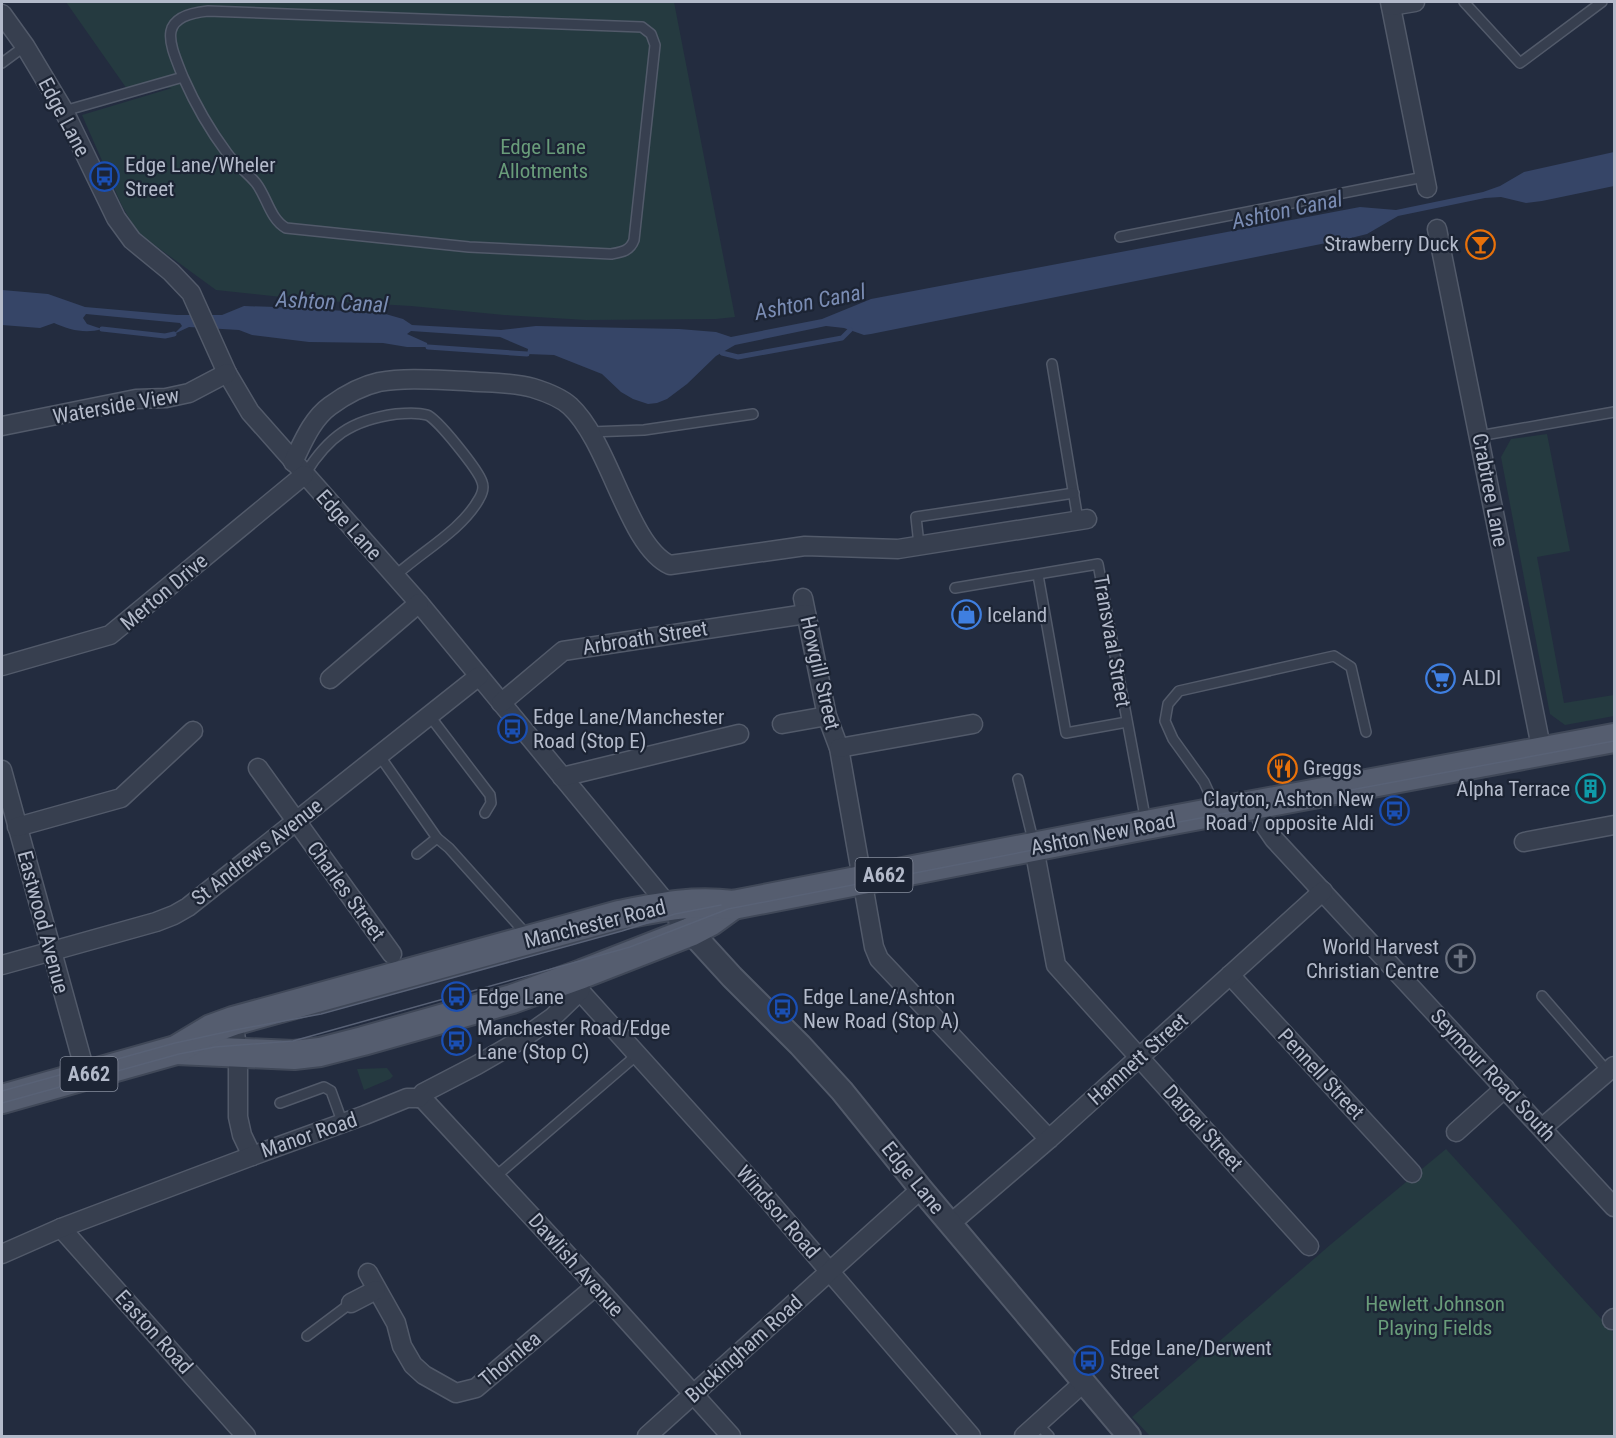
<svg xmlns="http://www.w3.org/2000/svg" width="1616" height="1438" font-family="'Roboto Condensed',sans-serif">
<rect width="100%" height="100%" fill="#232c3f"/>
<!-- green -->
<g fill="#253a40">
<path d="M66,2H674L735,317L716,319L586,320L504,315L411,306L309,300L216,290L138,233L122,206L82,115L172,88L127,89Z"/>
<path d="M1547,434L1570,551L1537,557L1564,703L1614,695V716L1565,725L1550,714L1501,457L1511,439Z"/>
<path d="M387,1068L393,1076L390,1079L364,1090L357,1069Z"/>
<path d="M1446,1149L1614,1333V1436H1150L1132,1417L1330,1245Z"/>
</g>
<!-- water -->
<path fill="#364567" d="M1614,152V186L1542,201L1526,203L1501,197L1485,198L1398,216L1367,234L1351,238L871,334L864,335L844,328L826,326L735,345L716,356L687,384L667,399L657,403L648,404L633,399L621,392L602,374L554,355L527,354L528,349L500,337L411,331L407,334L427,343L428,347H407L383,343L309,342L252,335L239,330L189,327L174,334L182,326L180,323L86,314L83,318L87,324L102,329C85,334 70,330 54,323L40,328L2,325V290L48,294L85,307L177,315H222L244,306L276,307L382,313L403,319L412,325L501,330L536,326L679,329L716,332L731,337L822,319L871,299L1360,207L1396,210L1483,192L1500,186L1524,172Z"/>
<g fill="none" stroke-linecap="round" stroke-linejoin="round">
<!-- stream -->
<g stroke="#364567" stroke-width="5">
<path d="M102,329L165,336L174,334"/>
<path d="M428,347L527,354"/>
<path d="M722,353L738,357L842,338L850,330"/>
</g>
<defs>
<g id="service">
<path d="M1464,2L1520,63L1602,2"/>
<path d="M2,63L25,46"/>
<path d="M64,111L183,77C195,104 209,129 227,153C235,164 247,172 256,183C267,197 270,219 286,228L469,247L611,254C622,252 630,251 634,240L655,45L651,34L642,27L208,11C156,16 169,42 183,77"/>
<path d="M1120,237L1424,177"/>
<path d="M1052,364L1078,520"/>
<path d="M590,432L644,430L753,414"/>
<path d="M1479,436L1614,412"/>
<path d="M305,474C328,437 351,420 396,414C406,413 417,412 427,415C437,418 479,471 482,482C484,487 482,494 479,499C462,530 421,552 395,576"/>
<path d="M919,545L916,517L1074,493"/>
<path d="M1038,575L1066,733L1127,722"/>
<path d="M955,588L1098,564L1146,822"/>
<path d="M429,715L490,795L491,803L485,813"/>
<path d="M379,755L437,838L417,854"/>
<path d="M1018,779L1034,844"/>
<path d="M1216,808L1204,782L1173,739L1165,721L1168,704L1179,691L1334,656L1351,667L1366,732"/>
<path d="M437,838L449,848L527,935"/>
<path d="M1542,996L1608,1072"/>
<path d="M280,1103L324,1087L331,1091L343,1124"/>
<path d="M495,1177L638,1054"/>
<path d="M307,1336L351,1303"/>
<path d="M1038,1424L1049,1436"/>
</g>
<g id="minor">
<path d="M1390,2L1427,188"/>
<path d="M1391,6L1415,2"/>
<path d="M2,14L25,46L64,111L116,218L132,240L171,272L191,293L227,373L250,412L419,603L668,905"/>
<path d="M1437,229L1542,752"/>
<path d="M2,426L136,399L166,398L189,393L227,373"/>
<path d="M293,462C303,442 312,419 330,406C345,395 361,386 379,382C407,377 437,380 465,381C488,383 512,382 533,388C546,392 560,397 570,406C610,443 628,546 670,565L805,546L898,549L1087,519"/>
<path d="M803,598L827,716L839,748L874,947L879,959L1049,1139"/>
<path d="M2,666L110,635L304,475"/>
<path d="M330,679L419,603"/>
<path d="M501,703L563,651L806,614"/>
<path d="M782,724L827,716"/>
<path d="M839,748L973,724"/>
<path d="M258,768L392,954"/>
<path d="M2,770L86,1075"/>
<path d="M562,777L739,734"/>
<path d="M1257,805L1263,823L1274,839L1614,1207"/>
<path d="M17,827L121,798L193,731"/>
<path d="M1524,842L1614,825"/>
<path d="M1034,848L1056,965L1309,1246"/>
<path d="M2,965L156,922L174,915L188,907L479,676"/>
<path d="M1230,975L1412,1173"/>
<path d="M580,991L764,1195L971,1436"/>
<path d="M233,1021L238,1052V1117L242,1135L252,1156"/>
<path d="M419,1098L423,1099L596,1286L731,1436"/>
<path d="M1542,1128L1614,1066"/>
<path d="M1456,1132L1505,1088"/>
<path d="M950,1224L1049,1139L1323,891"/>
<path d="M61,1228L246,1436"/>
<path d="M2,1254L61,1228L252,1156L365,1115L407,1098H419L423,1093L477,1065L522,1039L553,1017L580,991L582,974"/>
<path d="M368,1273L396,1323L402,1346L413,1365L424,1375L456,1393L476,1388L596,1286"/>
<path d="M351,1303L376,1290"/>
<path d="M1612,1320L1614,1318"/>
<path d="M647,1436L921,1189"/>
<path d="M1024,1436L1083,1383"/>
</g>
<path id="tertiary" d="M680,920L732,977L800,1045L842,1091L921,1189L1129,1436"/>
<g id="primary">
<path d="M176,1050L294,1055L320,1052L363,1041L512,999L582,974L690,932L711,921L733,905"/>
<path d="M2,1099L176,1050L211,1029L233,1021L619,915C660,907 691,900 733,905L1146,825L1614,738"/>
</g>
</defs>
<!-- service casing -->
<use href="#service" stroke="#525a6a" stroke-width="12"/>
<!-- minor casing -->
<use href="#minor" stroke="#525a6a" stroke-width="21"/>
<!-- tertiary casing -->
<use href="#tertiary" stroke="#525a6a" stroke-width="26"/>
<!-- primary casing -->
<use href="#primary" stroke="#404858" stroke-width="32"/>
<!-- service -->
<use href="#service" stroke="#373f4f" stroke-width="9"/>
<!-- minor -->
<use href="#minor" stroke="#373f4f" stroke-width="18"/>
<!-- tertiary -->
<use href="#tertiary" stroke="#373f4f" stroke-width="22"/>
<!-- primary -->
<use href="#primary" stroke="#555d6f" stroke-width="28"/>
<!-- tram -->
<g stroke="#596276" stroke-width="1.5">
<path d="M2,1091L175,1043L235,1030L321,1014L622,931L675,914L721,905"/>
<path d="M2,1103L179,1054L215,1047L293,1041L630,947L728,909L1147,828L1614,741"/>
</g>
</g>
<!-- icons -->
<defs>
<symbol id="bus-ring" viewBox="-11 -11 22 22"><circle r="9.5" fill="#1c2434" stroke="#1a4fb4" stroke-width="1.5"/><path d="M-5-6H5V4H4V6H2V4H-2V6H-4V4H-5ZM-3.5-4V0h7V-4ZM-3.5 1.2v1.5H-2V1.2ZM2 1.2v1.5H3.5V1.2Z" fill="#1a4fb4"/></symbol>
<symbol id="bar-ring" viewBox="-11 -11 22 22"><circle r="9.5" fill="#1c2434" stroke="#e8710a" stroke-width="1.5"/><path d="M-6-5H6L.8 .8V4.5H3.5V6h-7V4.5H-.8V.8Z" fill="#e8710a"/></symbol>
<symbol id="shop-ring" viewBox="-11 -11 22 22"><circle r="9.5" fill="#1c2434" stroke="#3f7fe0" stroke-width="1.5"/><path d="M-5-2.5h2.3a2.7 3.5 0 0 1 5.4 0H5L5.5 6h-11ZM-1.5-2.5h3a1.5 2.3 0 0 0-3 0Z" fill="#3f7fe0"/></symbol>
<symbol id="supermarket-ring" viewBox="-11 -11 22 22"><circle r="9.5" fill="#1c2434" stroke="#3f7fe0" stroke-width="1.5"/><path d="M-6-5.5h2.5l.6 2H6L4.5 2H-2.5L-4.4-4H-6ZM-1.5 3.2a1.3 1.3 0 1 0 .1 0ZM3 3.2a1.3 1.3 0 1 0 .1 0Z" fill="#3f7fe0"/></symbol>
<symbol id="restaurant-ring" viewBox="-11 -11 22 22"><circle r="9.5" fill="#1c2434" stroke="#e8710a" stroke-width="1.5"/><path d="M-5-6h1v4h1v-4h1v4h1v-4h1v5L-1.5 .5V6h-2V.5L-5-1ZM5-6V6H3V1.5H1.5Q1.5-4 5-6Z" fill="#e8710a"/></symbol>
<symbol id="building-ring" viewBox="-11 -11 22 22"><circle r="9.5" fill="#1c2434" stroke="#0f9aa8" stroke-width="1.5"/><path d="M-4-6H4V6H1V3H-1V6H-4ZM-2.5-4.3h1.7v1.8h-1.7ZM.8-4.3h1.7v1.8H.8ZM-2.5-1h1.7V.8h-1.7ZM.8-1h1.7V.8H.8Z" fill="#0f9aa8"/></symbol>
<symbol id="church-ring" viewBox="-11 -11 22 22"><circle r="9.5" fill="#1c2434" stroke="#6b7280" stroke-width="1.5"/><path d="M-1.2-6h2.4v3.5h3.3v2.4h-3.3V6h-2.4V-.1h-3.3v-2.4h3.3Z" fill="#6b7280"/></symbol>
</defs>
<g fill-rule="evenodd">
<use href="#bus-ring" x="88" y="160" width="33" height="33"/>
<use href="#bar-ring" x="1464" y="228" width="33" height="33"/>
<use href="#shop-ring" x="950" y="598" width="33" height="33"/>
<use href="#supermarket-ring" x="1424" y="662" width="33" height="33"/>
<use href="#bus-ring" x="496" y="712" width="33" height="33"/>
<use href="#restaurant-ring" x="1266" y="752" width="33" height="33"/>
<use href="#building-ring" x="1574" y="772" width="33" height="33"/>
<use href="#bus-ring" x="1378" y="794" width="33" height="33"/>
<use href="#church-ring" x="1444" y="942" width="33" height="33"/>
<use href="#bus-ring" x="440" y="980" width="33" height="33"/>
<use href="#bus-ring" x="766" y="992" width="33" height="33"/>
<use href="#bus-ring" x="440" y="1024" width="33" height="33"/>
<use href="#bus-ring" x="1072" y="1344" width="33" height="33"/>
</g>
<g text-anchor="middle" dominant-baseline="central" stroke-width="4.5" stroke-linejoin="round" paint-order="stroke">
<!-- shield labels -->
<g fill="#1c2434" stroke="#868d9d" stroke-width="1.5">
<rect x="855.5" y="858" width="57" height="34" rx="4.5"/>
<rect x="60.5" y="1057" width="57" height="34" rx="4.5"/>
</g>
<g font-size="20" font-weight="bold" fill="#b3baca">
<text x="884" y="875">A662</text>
<text x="89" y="1074">A662</text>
</g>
<!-- street labels -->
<g font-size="21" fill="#b3baca" stroke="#1c2434">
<text transform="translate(64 117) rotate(62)">Edge Lane</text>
<text transform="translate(116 406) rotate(-10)">Waterside View</text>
<text transform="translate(1490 490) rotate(79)">Crabtree Lane</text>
<text transform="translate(349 525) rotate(48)">Edge Lane</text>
<text transform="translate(164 592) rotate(-40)">Merton Drive</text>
<text transform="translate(645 638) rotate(-9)">Arbroath Street</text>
<text transform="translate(1112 641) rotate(80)">Transvaal Street</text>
<text transform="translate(820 673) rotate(77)">Howgill Street</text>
<text transform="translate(1103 834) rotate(-11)">Ashton New Road</text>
<text transform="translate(257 852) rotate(-38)">St Andrews Avenue</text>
<text transform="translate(346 891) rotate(54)">Charles Street</text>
<text transform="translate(43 922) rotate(75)">Eastwood Avenue</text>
<text transform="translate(595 924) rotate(-14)">Manchester Road</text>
<text transform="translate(1138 1059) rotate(-42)">Hamnett Street</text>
<text transform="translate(1321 1074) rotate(47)">Pennell Street</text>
<text transform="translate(1493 1075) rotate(47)">Seymour Road South</text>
<text transform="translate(1203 1128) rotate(48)">Dargai Street</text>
<text transform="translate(309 1135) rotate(-19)">Manor Road</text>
<text transform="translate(913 1178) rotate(51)">Edge Lane</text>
<text transform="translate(778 1212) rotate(49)">Windsor Road</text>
<text transform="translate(576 1265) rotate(48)">Dawlish Avenue</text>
<text transform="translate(154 1332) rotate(48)">Easton Road</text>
<text transform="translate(744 1349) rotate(-42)">Buckingham Road</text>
<text transform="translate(510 1359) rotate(-40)">Thornlea</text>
</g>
<!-- park labels -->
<g font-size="21" fill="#699c7a" stroke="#1c2434">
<text x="543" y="147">Edge Lane<tspan x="543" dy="24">Allotments</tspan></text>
<text x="1435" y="1304">Hewlett Johnson<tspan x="1435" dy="24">Playing Fields</tspan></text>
</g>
<!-- poi labels -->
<g font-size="21" fill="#b3baca" stroke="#1c2434" text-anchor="start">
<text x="125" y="165">Edge Lane/Wheler<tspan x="125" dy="24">Street</tspan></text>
<text x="1459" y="244" text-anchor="end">Strawberry Duck</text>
<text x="987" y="615">Iceland</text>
<text x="1462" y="678">ALDI</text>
<text x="533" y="717">Edge Lane/Manchester<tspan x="533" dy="24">Road (Stop E)</tspan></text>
<text x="1303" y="768">Greggs</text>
<text x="1570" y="789" text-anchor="end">Alpha Terrace</text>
<text x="1374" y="799" text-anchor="end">Clayton, Ashton New<tspan x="1374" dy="24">Road / opposite Aldi</tspan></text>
<text x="1439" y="947" text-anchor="end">World Harvest<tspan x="1439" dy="24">Christian Centre</tspan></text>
<text x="478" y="997">Edge Lane</text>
<text x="803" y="997">Edge Lane/Ashton<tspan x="803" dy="24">New Road (Stop A)</tspan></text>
<text x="477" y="1028">Manchester Road/Edge<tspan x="477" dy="24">Lane (Stop C)</tspan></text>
<text x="1110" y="1348">Edge Lane/Derwent<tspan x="1110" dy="24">Street</tspan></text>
</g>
<!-- water labels -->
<g font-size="22" font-style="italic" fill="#7a8cb3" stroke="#1c2434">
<text transform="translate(1287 210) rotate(-12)">Ashton Canal</text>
<text transform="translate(332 302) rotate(3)">Ashton Canal</text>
<text transform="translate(810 302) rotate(-11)">Ashton Canal</text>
</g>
</g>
<!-- border -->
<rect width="1616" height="1438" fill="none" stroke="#b3baca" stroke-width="6"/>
</svg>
